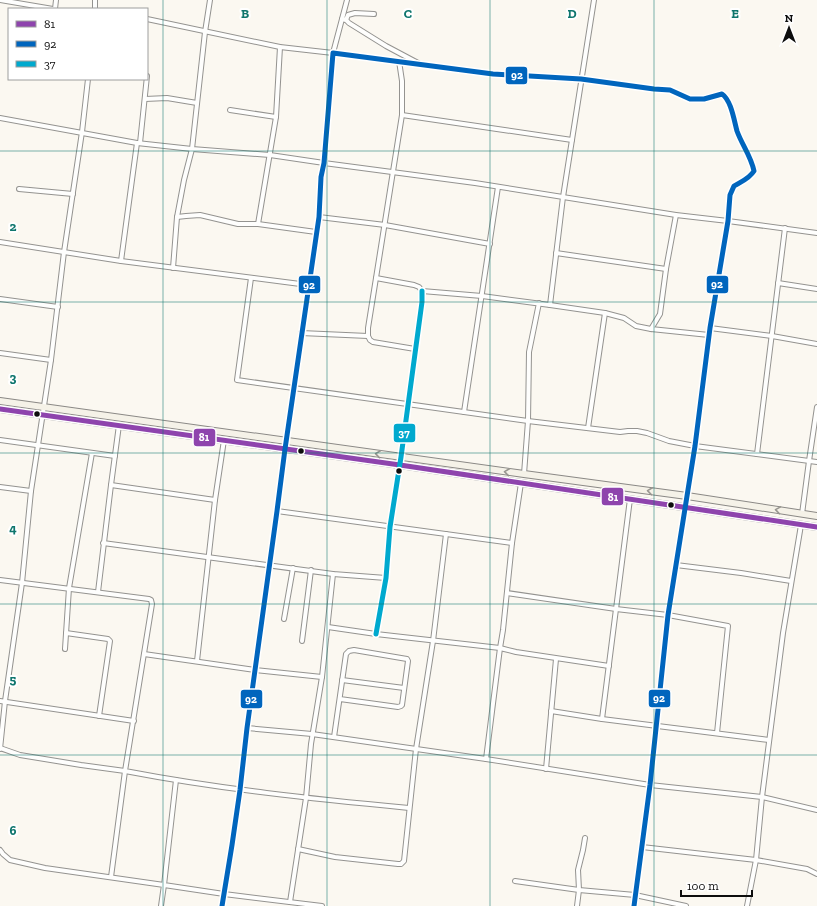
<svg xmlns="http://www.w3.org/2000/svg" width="817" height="906" font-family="'Zilla Slab',serif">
<rect width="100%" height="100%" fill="#fbf8f1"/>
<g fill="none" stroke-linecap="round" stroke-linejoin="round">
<defs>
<g id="street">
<path d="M0,0L53,9"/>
<path d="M55,9L56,0"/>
<path d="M95,9V0"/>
<path d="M147,19L280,47L333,53L342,19L347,0"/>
<path d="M342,19L346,20L349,23L386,46L418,63"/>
<path d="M346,20L348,15L355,13L374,14"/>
<path d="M399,61L402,81V115L376,278L368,328V336L370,340L373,342L415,349"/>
<path d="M145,99L167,98L197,103"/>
<path d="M230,110L276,117"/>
<path d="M402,115L572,140"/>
<path d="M0,118L137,143L121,261"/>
<path d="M137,143L192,149L270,155L324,163L475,183L676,215L728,221L817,233"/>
<path d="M140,143L147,76"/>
<path d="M19,189L73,194"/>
<path d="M177,217L186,216L200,215L238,224H258L316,232"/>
<path d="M319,217L385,225L490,244"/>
<path d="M258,224L276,117L280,47"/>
<path d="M0,242L121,261L308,285"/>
<path d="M556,253L666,269"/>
<path d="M173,268L177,217L184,180L192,149L205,32L210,0"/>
<path d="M251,278L237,380L528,421L620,432L628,431H637L647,433L669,441L695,446L817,462"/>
<path d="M376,278L414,285L419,287L422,291L482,296L550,305L605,313L624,318L636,326L651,329L709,335"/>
<path d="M778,283L817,289"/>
<path d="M0,299L58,307"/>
<path d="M550,305L563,197L594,0"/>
<path d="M710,328L772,336L817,344"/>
<path d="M651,329L660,314L666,269L676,215"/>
<path d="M301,333L368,336"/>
<path d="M0,353L51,360"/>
<path d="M464,412L498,187"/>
<path d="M588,428L605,313"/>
<path d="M0,440L115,456"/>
<path d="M757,454L785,228"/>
<path d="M524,474L528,421L529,352L539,303"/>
<path d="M111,485L215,500"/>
<path d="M0,487L31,491"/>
<path d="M277,511L512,543"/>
<path d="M802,514L809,461L817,407"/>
<path d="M103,543L333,574L386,578"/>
<path d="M676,565L741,573L791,581"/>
<path d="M0,580L149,599L151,600L152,604L125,771C219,789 314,799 409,808"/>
<path d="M98,592L111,485L119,425"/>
<path d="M507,593L616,609L668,615L728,626L717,733"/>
<path d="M284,619L293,568"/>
<path d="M328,627L376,634L500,648L516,652L609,666"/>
<path d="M66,633L108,639L110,641L99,716"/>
<path d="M376,634L386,578L390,527L401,457L422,302V291"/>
<path d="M302,641L311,570"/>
<path d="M65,649L69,588L92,453"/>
<path d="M144,654L255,670L322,677"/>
<path d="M197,661L215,500L224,440"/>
<path d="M342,680L404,688"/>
<path d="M0,701L134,721"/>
<path d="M551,711L602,719L769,740"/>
<path d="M602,719L630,499"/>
<path d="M247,728L312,734L486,759L650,785L762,797L817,810"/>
<path d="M334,737L346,654L349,651L354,650L407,659L408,661L402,705L401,706L398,707L340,699"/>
<path d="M0,748L20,755L81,765L125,771L111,877"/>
<path d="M0,749L5,701L22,583L31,491L51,360L64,252L82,132L88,79"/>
<path d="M486,759L500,648L503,630L512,543L521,483"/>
<path d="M546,769L556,659"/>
<path d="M176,780L164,885L224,894L322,906"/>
<path d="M642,847L756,860L807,869L817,874"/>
<path d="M298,849L335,857L398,864H401L404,861L416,749L433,641L446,534"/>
<path d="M0,850L3,854L10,860L45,868L164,885L161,906"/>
<path d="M515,881L579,890L635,895L686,906"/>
<path d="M290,902L306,798L311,744L322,677L333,574"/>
<path d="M222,906L232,845L240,790L247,728L277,511L285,449L319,217L321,177L324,163L333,53L493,74L581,79L654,89L670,90L690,99H704L722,94C731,100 734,120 737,131C742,145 751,156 754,171C749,179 742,181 734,186L730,195L728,221L710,328L695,446L668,615L650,785L634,906"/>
<path d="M577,906L579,890L578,870L583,850L585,838"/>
<path d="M747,906L756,860L762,797L783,633L801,525"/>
</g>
<g id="secondary">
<path d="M0,401L524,474L687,496L817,516"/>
<path d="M0,409L400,465L817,527"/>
</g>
</defs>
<!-- street casing -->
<use href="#street" stroke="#949390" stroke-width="6"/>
<!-- secondary casing -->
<use href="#secondary" stroke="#8b8986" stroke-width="8"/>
<!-- street -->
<use href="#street" stroke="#fefefd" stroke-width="4"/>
<!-- secondary -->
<use href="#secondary" stroke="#f5f2e8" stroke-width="6"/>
<defs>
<path id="bus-1" d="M0,409L400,465L817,527"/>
<path id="bus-2" d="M222,906L232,845L240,790L247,728L277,511L285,449L319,217L321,177L324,163L333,53L493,74L581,79L654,89L670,90L690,99H704L722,94C731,100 734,120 737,131C742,145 751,156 754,171C749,179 742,181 734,186L730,195L728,221L710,328L695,446L668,615L650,785L634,906"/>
<path id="bus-3" d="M376,634L386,578L390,527L401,457L422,302V291"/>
</defs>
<!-- bus-1 casing -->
<use href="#bus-1" stroke="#fff" stroke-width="8"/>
<!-- bus-2 casing -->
<use href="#bus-2" stroke="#fff" stroke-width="8"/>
<!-- bus-3 casing -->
<use href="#bus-3" stroke="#fff" stroke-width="8"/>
<!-- bus-1 -->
<use href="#bus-1" stroke="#8e44ad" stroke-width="5"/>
<!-- bus-2 -->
<use href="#bus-2" stroke="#0065bd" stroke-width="5"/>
<!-- bus-3 -->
<use href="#bus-3" stroke="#00a9ce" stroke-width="5"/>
</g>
<!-- one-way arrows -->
<defs><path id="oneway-chevron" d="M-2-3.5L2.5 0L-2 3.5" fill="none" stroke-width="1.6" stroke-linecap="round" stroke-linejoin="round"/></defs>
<g stroke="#989690">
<use href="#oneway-chevron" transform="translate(378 454) rotate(-172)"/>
<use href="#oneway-chevron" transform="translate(507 472) rotate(-172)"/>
<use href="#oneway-chevron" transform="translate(650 491) rotate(-172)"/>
<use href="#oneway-chevron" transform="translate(778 510) rotate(-171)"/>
</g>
<!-- grid -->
<path fill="none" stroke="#0f766e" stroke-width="1" stroke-opacity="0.55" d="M163,0V906M327,0V906M490,0V906M654,0V906M0,151H817M0,302H817M0,453H817M0,604H817M0,755H817"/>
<!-- markers -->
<g fill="#0d0d0d" stroke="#fff" stroke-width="1.5">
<circle cx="37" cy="414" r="3.5"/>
<circle cx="301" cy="451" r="3.5"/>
<circle cx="399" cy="471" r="3.5"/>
<circle cx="671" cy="505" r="3.5"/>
</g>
<g font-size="13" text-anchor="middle" font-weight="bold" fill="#0f766e" stroke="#fff" stroke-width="4" stroke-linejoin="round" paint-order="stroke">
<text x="245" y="18">B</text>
<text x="408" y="18">C</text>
<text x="572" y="18">D</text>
<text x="735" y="18">E</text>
<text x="13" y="231">2</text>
<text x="13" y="382">3</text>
<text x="13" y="533">4</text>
<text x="13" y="684">5</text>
<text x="13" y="835">6</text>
</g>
<g stroke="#fff" stroke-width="1.5">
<rect x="505" y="66" width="23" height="19" rx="4" fill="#0065bd"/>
<rect x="706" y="275" width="23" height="19" rx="4" fill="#0065bd"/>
<rect x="298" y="275" width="23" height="19" rx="4" fill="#0065bd"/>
<rect x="393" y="423" width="23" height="20" rx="4" fill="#00a9ce"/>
<rect x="193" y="428" width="23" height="19" rx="4" fill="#8e44ad"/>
<rect x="601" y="487" width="23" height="19" rx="4" fill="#8e44ad"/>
<rect x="648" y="689" width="23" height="19" rx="4" fill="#0065bd"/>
<rect x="240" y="689" width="23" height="20" rx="4" fill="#0065bd"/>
</g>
<g font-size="11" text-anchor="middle" font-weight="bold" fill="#fff">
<text x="517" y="79">92</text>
<text x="717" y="288">92</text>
<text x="309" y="289">92</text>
<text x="404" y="437">37</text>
<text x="204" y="441">81</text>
<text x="613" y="501">81</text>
<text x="659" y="702">92</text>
<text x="251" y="703">92</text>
</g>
<!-- legend -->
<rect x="8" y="8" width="140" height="72" fill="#ffffff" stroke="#9e9e9e"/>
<rect x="16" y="21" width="20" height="6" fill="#8e44ad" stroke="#9e9e9e"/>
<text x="44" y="28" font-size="12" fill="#0d0d0d">81</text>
<rect x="16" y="41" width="20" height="6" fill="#0065bd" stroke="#9e9e9e"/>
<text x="44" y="48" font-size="12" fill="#0d0d0d">92</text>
<rect x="16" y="61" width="20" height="6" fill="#00a9ce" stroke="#9e9e9e"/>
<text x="44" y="68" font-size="12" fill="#0d0d0d">37</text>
<!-- north arrow -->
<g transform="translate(789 28)" stroke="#ffffff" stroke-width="3" paint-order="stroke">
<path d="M0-3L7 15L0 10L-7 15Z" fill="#0d0d0d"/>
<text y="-6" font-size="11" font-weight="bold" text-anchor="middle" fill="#0d0d0d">N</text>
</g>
<!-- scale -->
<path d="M681 890v6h71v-6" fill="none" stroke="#0d0d0d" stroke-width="2"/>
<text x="687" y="890" font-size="12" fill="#0d0d0d" stroke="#ffffff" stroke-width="3" paint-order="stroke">100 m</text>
</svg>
